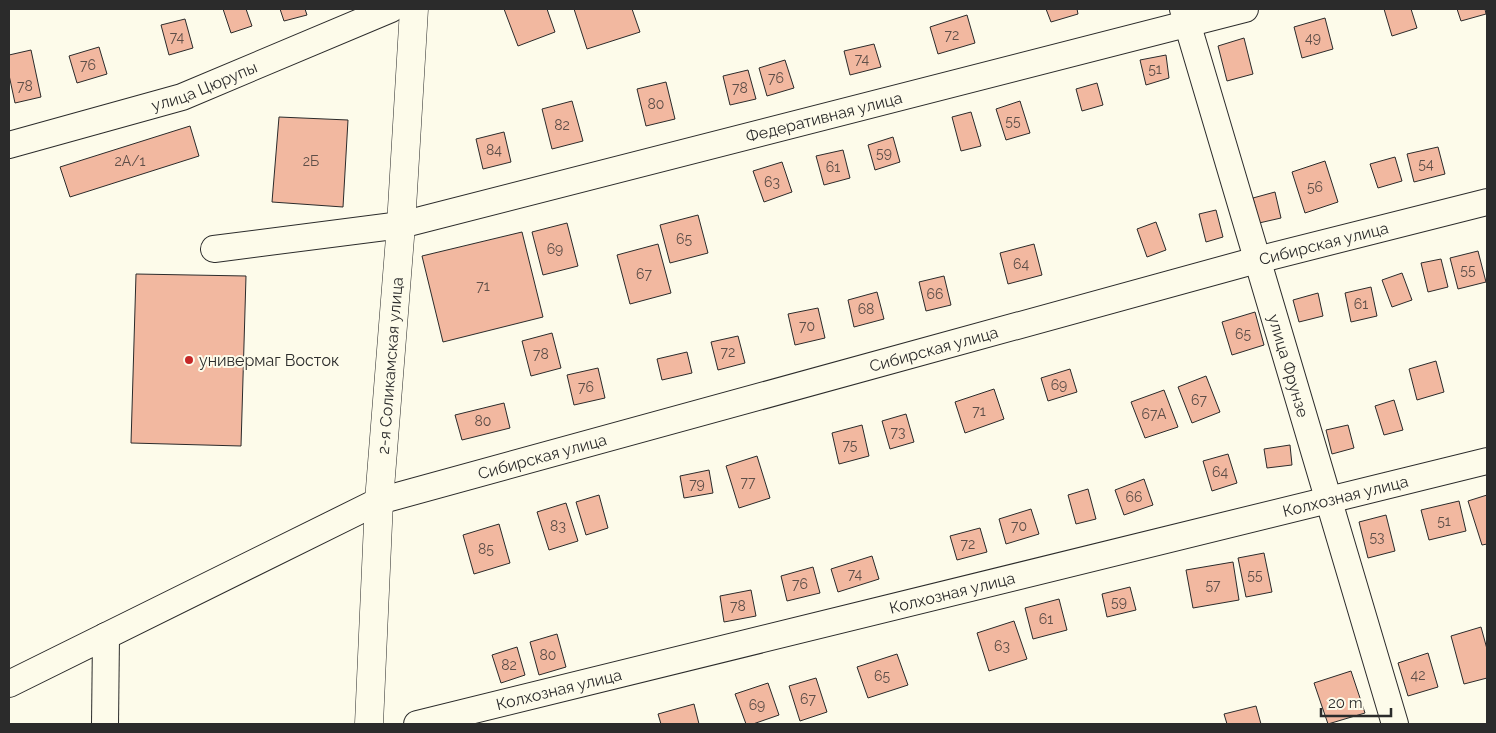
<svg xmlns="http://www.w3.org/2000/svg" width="1496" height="733" font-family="Raleway,sans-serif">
<rect width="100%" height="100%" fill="#fdfbea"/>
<!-- building -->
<g fill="#f2b8a0" stroke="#2b2b2b">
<path d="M223,9H246L252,26L231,33Z"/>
<path d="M280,9H305L307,15L284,21Z"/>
<path d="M504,9H547L555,32L518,46Z"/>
<path d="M574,9H632L640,32L587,49Z"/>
<path d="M1046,9H1077L1078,14L1051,22Z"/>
<path d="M1384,9H1411L1417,28L1392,36Z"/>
<path d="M1457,9H1485L1486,14L1461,21Z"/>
<path d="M967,15L975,43L938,54L930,27Z"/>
<path d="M1325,18L1333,49L1302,58L1294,27Z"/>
<path d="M185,19L193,48L169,55L161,25Z"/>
<path d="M1244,38L1253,74L1227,81L1218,46Z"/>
<path d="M874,44L881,67L850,75L844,51Z"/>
<path d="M99,47L107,74L77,83L69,56Z"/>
<path d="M31,50L41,97L15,103L9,75V55Z"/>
<path d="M1166,55L1169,78L1146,85L1140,60Z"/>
<path d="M785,60L794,88L767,96L759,68Z"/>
<path d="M748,70L756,99L730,105L723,76Z"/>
<path d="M666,82L675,119L646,126L637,89Z"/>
<path d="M1097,83L1103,105L1082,111L1076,89Z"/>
<path d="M572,101L583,141L552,149L542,109Z"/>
<path d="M1020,101L1030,133L1006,140L996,109Z"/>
<path d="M971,112L981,146L961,151L952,117Z"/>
<path d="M279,117L348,120L343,207L272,202Z"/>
<path d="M190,126L199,156L70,197L60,167Z"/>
<path d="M504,132L511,162L483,169L476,139Z"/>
<path d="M893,137L900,162L875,170L868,145Z"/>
<path d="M1438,147L1445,174L1414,182L1407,154Z"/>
<path d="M843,150L850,178L824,185L816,156Z"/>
<path d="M1395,157L1402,181L1378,188L1370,164Z"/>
<path d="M1325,161L1338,202L1305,213L1292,172Z"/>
<path d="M782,162L792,192L764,202L753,171Z"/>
<path d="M1275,192L1281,218L1259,223L1253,198Z"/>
<path d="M1216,210L1223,237L1206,242L1199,214Z"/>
<path d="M698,215L708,253L670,263L660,225Z"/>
<path d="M1156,222L1166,250L1147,257L1137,229Z"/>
<path d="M567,223L578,266L543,275L532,232Z"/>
<path d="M522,232L543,317L443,342L422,256Z"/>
<path d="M658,244L671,293L630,304L617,255Z"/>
<path d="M1034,244L1042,275L1008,284L1000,253Z"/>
<path d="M1478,251L1486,282L1458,289L1450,258Z"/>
<path d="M1441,259L1448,287L1428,292L1421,263Z"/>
<path d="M1402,273L1412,300L1392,307L1382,280Z"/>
<path d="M136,274L246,276L241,446L131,443Z"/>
<path d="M944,276L951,305L926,311L919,282Z"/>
<path d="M1371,287L1377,316L1351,322L1345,293Z"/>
<path d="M877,292L884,319L854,327L848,300Z"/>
<path d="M1318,293L1323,316L1299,322L1293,300Z"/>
<path d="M818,308L825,338L795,345L788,314Z"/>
<path d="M1255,312L1264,345L1232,355L1222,322Z"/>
<path d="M552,333L561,368L531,376L522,341Z"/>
<path d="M738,336L745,363L718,370L711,342Z"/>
<path d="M687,352L692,373L662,380L657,359Z"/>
<path d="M1436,361L1444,392L1417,400L1409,369Z"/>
<path d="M598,368L605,398L574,405L567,375Z"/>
<path d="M1070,369L1077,392L1048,401L1041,378Z"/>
<path d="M1206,376L1220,412L1192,423L1178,387Z"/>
<path d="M994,389L1004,419L965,433L955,402Z"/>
<path d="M1164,390L1178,427L1145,438L1131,402Z"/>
<path d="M1394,400L1403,430L1384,435L1375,406Z"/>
<path d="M504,403L510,428L462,440L455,415Z"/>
<path d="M906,414L914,442L890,449L882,421Z"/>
<path d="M862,425L869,456L839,464L832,433Z"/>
<path d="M1348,425L1354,448L1332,454L1326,430Z"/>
<path d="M1290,445L1292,465L1267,468L1264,449Z"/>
<path d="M1228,454L1237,483L1212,491L1203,461Z"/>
<path d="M757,456L770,498L739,508L726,466Z"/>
<path d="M709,470L713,493L684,498L680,476Z"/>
<path d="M1144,479L1153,505L1124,515L1115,490Z"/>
<path d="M1088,489L1096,519L1076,524L1068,495Z"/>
<path d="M599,495L608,528L586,535L576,502Z"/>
<path d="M1487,495V544L1482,545L1468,501Z"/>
<path d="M1459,501L1466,531L1429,540L1421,510Z"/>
<path d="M566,503L578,541L549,550L537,512Z"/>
<path d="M1031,509L1039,534L1006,544L999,519Z"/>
<path d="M1386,515L1395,551L1368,558L1359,522Z"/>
<path d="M499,524L510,563L474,574L463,535Z"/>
<path d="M980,528L987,552L957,560L950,536Z"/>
<path d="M1264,553L1272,592L1246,597L1238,558Z"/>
<path d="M872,556L879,579L838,592L831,569Z"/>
<path d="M1233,562L1239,600L1193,608L1186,570Z"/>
<path d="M813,567L820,593L787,601L781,576Z"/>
<path d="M1130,587L1136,610L1107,617L1102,594Z"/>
<path d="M751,590L756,616L724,622L720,596Z"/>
<path d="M1059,599L1067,630L1033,639L1025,608Z"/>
<path d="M1014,621L1027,659L989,671L977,633Z"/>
<path d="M1481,627L1487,649V678L1464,684L1451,636Z"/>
<path d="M557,634L566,667L539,675L530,642Z"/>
<path d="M517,647L525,675L501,683L492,655Z"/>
<path d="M1428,653L1438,687L1408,696L1398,663Z"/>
<path d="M897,654L908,685L868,698L857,667Z"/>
<path d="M1351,671L1365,713L1328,724L1314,683Z"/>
<path d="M816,678L827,712L800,721L789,686Z"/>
<path d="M768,683L779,715L753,724H746L735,694Z"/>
<path d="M694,704L699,724H661L658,714Z"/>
<path d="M1256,706L1261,724H1227L1224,714Z"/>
</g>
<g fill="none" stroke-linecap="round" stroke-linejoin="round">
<defs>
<g id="minor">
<path id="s1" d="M1183,9L1395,724"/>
<path id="s2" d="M9,145L182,97L391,9"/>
<path id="s3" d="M214,249L401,225L1245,9"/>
<path id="s4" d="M9,684L379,501L1257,260L1487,202"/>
<path d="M105,724L106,636"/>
<path id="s5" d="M417,724L1487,461"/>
</g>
<g id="major">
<path id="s6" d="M369,724L379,501L401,225L414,9"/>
</g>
</defs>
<!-- minor casing -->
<use href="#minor" stroke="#2b2b2b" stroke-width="28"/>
<!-- major casing -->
<use href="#major" stroke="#2b2b2b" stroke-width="29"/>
<!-- minor -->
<use href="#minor" stroke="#fdfbea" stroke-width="26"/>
<!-- major -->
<use href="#major" stroke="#fdfbea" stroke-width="28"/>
</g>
<!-- markers -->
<circle fill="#c62828" stroke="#fdfbea" stroke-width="2" cx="189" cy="360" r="5"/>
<g text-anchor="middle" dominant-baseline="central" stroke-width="4" stroke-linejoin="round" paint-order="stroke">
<!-- number labels -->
<g font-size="14" fill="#5d4e48">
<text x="952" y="35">72</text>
<text x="177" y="37">74</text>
<text x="1313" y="38">49</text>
<text x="862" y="59">74</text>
<text x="88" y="65">76</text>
<text x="1155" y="69">51</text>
<text x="776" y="78">76</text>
<text x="25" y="86">78</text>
<text x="740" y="88">78</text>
<text x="656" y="104">80</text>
<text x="1013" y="121">55</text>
<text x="562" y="125">82</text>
<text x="494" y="150">84</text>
<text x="884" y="153">59</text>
<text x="130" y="161">2А/1</text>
<text x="311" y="161">2Б</text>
<text x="1426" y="164">54</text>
<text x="833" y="167">61</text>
<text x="772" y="182">63</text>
<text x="1315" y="187">56</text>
<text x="684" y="239">65</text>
<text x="555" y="249">69</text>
<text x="1021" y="264">64</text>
<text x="1468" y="270">55</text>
<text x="644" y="274">67</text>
<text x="483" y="286">71</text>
<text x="935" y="294">66</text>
<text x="1361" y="304">61</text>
<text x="866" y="309">68</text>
<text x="807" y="326">70</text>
<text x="1243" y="334">65</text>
<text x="728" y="352">72</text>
<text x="541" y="354">78</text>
<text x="1059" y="385">69</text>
<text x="586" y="387">76</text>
<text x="1199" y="400">67</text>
<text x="979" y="411">71</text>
<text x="1154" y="414">67А</text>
<text x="483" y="421">80</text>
<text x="898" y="432">73</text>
<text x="850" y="445">75</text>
<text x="1220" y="472">64</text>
<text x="748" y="482">77</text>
<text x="697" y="484">79</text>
<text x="1134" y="497">66</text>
<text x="1444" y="521">51</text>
<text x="558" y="526">83</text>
<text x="1019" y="526">70</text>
<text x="1377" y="537">53</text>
<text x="968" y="544">72</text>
<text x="486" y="549">85</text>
<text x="855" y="574">74</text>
<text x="1255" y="575">55</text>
<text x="800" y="584">76</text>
<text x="1213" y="585">57</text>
<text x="1119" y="602">59</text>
<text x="738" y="606">78</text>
<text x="1046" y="619">61</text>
<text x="1002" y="646">63</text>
<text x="548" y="655">80</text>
<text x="509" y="665">82</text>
<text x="1418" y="675">42</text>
<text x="882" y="676">65</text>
<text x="808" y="699">67</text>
<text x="757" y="705">69</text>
</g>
<!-- street labels -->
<g font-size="16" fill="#2b2b2b" stroke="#fdfbea">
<text stroke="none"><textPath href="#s2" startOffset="204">улица Цюрупы</textPath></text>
<text stroke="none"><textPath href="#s3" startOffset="625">Федеративная улица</textPath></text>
<text stroke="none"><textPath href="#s4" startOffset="1392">Сибирская улица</textPath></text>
<text stroke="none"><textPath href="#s4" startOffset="988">Сибирская улица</textPath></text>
<text stroke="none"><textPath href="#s6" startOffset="359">2-я Соликамская улица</textPath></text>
<text stroke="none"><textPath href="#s1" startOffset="372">улица Фрунзе</textPath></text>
<text stroke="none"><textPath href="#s4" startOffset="582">Сибирская улица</textPath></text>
<text stroke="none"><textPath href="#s5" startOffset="956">Колхозная улица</textPath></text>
<text stroke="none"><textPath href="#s5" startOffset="551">Колхозная улица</textPath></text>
<text stroke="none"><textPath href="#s5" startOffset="146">Колхозная улица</textPath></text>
</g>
<!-- poi labels -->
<g font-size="16" fill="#2b2b2b" stroke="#fdfbea" text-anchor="start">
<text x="199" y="360">универмаг Восток</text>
</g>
</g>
<!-- border -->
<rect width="1496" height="733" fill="none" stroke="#2b2b2b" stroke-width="20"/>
<!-- scale -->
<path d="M1321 708v8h70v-8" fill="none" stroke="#2b2b2b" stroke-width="2.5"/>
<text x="1328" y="708" font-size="15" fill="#2b2b2b" stroke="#fdfbea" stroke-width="4" paint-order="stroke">20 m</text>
</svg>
